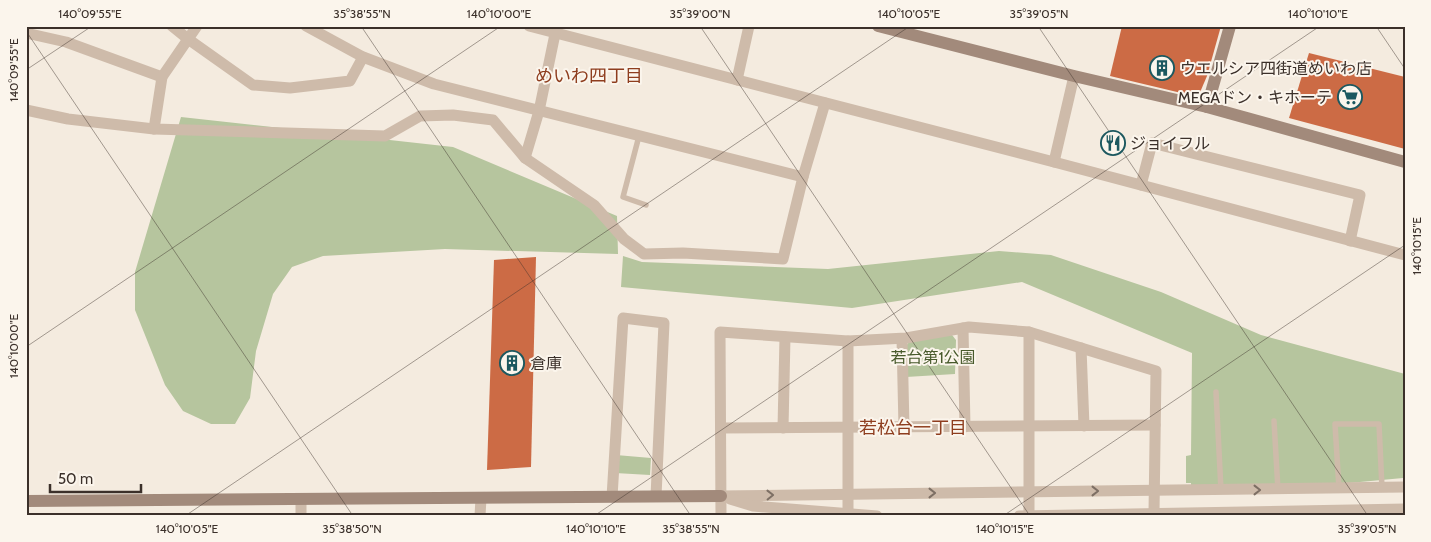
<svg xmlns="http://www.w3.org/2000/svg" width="1431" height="542" font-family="Cabin,'Noto Sans JP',sans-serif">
<rect width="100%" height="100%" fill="#f4ebdf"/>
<!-- green -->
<g fill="#b6c59e">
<path d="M181,117L453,147L617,216L618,254L445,249L323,256L292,267L273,294L256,351L250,398L235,424H211L183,411L165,385L135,310V272Z"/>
<path d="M999,251L1051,255L1161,292L1261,335L1405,374L1403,478L1317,486H1191V483H1186V456L1191,455L1192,353L1022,282L852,308L621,287L623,256L642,262L828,269Z"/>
<path d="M952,335L956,340L955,374L906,377L905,347L910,341Z"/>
<path d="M616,455L651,458L650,475L615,473Z"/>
</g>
<!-- building -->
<g fill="#cc6b45">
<path d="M1122,26H1221L1207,76L1198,97L1110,76Z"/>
<path d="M1309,53L1405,77V149L1289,118Z"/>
<path d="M536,257L531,467L487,470L494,260Z"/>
</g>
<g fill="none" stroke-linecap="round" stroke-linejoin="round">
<!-- lane -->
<g stroke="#cebbaa" stroke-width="5.5">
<path d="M639,136L623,197L646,205"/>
<path d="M1216,392L1221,490"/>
<path d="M1274,421L1278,490"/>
<path d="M1339,489L1335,424H1379L1382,488"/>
</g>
<!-- street -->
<g stroke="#cebbaa" stroke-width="11">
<path d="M172,26L188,39L253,85L290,88L350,81L363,57"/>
<path d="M306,26L363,57L434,84L803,177"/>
<path d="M529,26L1054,162L1405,255"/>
<path d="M26,33L66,42L162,77"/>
<path d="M737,80L749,26"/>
<path d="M26,110L68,119L154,129L385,136L420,116L453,115L493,120L525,158L594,205L624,239L644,254L683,253L783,259L803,177L825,103"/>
<path d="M154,129L162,77L197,26"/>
<path d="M525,158L539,111L555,34"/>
<path d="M1054,162L1074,76"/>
<path d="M1141,185L1152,143L1360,195L1350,241"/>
<path d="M963,328L965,427"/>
<path d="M902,339L904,428"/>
<path d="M1081,348L1084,426"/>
<path d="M721,428L1155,425"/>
<path d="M783,428L785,337"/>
<path d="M721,496L1405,487"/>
<path d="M612,497L623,318L664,323L656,496"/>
<path d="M301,499V516"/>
<path d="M730,499L753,506L877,516"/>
<path d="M480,516L481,498"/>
<path d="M721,516L720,332L848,341L906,338L969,327L1029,332L1156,371L1154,513"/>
<path d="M848,516V341"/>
<path d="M1019,516L1405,509"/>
<path d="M1029,516V332"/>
</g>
<!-- secondary -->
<g stroke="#a28a7b" stroke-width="12">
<path d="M878,26L1074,76L1207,107L1405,162"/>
<path d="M1207,107L1230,26"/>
<path d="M26,501L721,496"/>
</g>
</g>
<!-- one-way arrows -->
<defs><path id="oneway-chevron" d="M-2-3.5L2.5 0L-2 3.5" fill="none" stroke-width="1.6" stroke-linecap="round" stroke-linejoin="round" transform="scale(1.25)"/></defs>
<g stroke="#7d6f64">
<use href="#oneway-chevron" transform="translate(1257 490)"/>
<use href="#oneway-chevron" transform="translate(1095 491)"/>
<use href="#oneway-chevron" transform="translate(932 493)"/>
<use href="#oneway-chevron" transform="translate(770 495) rotate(-1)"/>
</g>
<!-- ticks -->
<path fill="none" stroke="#3b302a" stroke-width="1" stroke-opacity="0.45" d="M361,26L691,516M700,26L1030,516M1038,26L1368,516M1376,26L1405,69M26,31L353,516M26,70L92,26M26,347L501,26M185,516L910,26M594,516L1320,26M1003,516L1405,245"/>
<!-- icons -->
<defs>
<symbol id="building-ring" viewBox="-11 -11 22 22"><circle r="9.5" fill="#fbf5ec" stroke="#1c585f" stroke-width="1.5"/><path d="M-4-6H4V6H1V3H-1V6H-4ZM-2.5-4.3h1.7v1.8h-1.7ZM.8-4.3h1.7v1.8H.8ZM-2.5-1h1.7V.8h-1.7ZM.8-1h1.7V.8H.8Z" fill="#1c585f"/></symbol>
<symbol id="supermarket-ring" viewBox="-11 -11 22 22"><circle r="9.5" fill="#fbf5ec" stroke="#1c585f" stroke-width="1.5"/><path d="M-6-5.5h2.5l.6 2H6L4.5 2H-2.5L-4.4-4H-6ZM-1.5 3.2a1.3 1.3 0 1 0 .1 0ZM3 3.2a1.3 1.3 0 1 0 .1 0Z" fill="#1c585f"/></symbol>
<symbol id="restaurant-ring" viewBox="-11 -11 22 22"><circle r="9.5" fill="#fbf5ec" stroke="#1c585f" stroke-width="1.5"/><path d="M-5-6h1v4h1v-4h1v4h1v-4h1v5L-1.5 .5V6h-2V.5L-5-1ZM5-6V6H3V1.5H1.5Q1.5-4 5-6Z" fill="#1c585f"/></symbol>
</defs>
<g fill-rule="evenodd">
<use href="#building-ring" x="1148" y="54" width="28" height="28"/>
<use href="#supermarket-ring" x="1336" y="83" width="28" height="28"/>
<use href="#restaurant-ring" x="1099" y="129" width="28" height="28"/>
<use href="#building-ring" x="498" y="349" width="28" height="28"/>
</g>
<g text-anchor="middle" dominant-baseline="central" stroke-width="4" stroke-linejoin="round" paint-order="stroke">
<!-- poi labels -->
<g font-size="16" fill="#3b302a" stroke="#fbf5ec" text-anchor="start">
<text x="1180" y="68">ウエルシア四街道めいわ店</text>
<text x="1332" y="97" text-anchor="end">MEGAドン・キホーテ</text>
<text x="1130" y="143">ジョイフル</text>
<text x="530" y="363">倉庫</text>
</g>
<!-- park labels -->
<g font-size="16" fill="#485a2c" stroke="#fbf5ec">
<text x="933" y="357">若台第1公園</text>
</g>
<!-- neighbourhood labels -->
<g font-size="18" fill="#8e3d1e" stroke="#fbf5ec">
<text x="589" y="76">めいわ四丁目</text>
<text x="913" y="428">若松台一丁目</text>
</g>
</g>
<!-- border -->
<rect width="1431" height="542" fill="none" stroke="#fbf5ec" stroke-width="55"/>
<!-- scale -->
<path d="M50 484v8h91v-8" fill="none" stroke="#3b302a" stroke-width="2.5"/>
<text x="58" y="484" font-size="15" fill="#3b302a" stroke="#fbf5ec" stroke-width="4" paint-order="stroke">50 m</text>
<rect x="28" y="28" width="1376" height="486" fill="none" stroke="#3b302a" stroke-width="2"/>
<g font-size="12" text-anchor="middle" fill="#3b302a">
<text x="90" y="18">140°09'55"E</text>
<text x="362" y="18">35°38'55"N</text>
<text x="499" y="18">140°10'00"E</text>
<text x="700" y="18">35°39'00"N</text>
<text x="909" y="18">140°10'05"E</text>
<text x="1039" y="18">35°39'05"N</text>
<text x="1318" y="18">140°10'10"E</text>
<text transform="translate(14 70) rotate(-90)" y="4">140°09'55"E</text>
<text transform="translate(1417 246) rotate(-90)" y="4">140°10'15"E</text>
<text transform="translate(14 346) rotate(-90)" y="4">140°10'00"E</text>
<text x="187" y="533">140°10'05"E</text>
<text x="352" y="533">35°38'50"N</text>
<text x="596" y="533">140°10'10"E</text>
<text x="691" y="533">35°38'55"N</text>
<text x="1005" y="533">140°10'15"E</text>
<text x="1367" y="533">35°39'05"N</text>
</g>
</svg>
